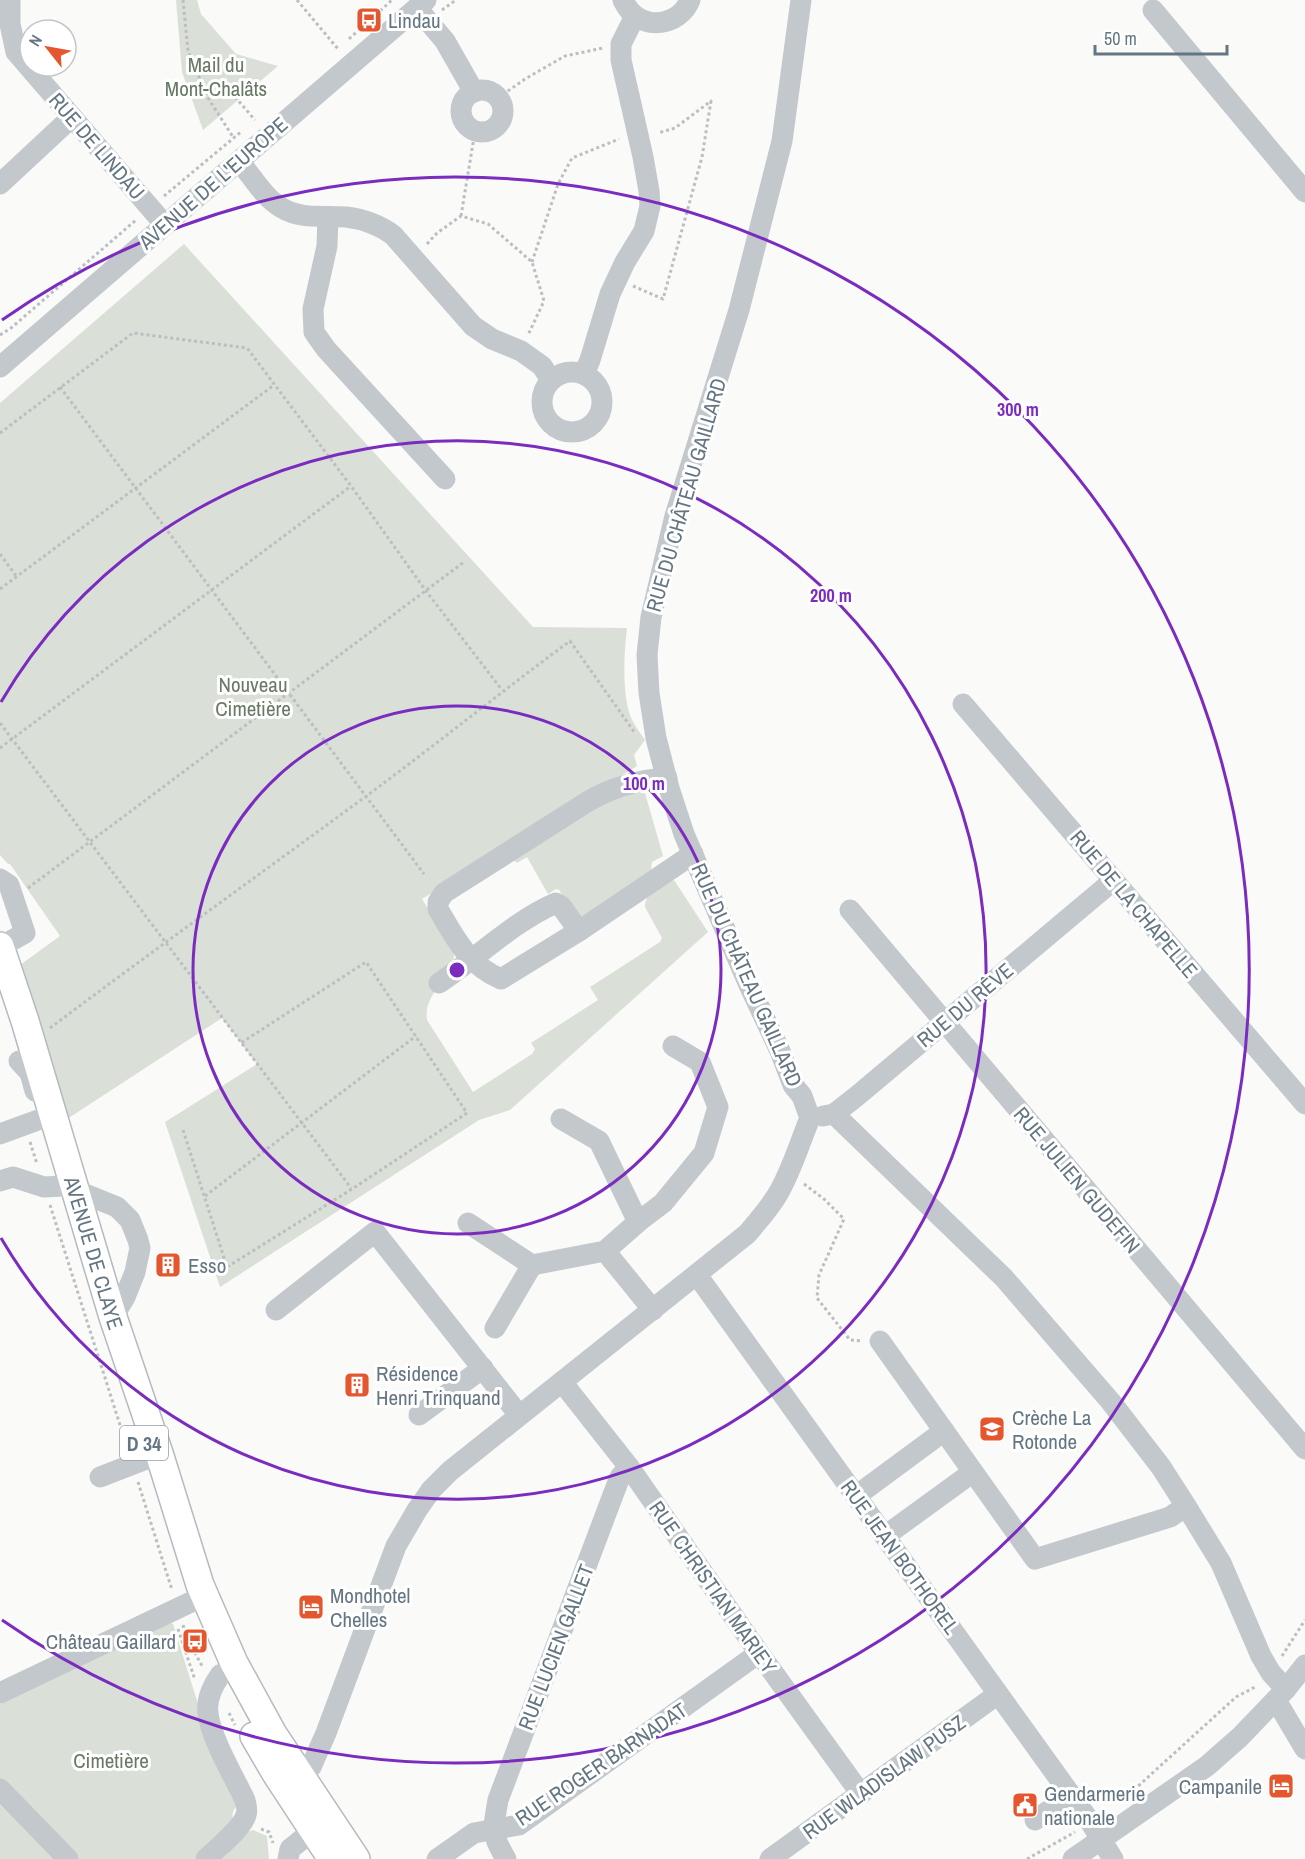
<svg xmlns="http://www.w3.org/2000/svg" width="1305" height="1859" font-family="'Archivo Narrow',sans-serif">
<rect width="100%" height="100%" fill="#fafaf8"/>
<!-- green -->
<g fill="#dadfd7">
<path d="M176,0H197L201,14L236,54L278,66L203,130L182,72Z"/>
<path d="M184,244L533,627L627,628C624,652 622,692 630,715C633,724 640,732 645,740L634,755L637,766L422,899L450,943C467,973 422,987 427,1020L473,1092L532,1054L535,1049L531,1043L598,1000L590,987L660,942L662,938L645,907C645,891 662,885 674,880L708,932L510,1110L479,1120L220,1287L165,1122L257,1064L222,1018L67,1119L20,965L60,936L10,864H8L0,855V403Z"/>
<path d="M625,793H645L663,856L652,862L651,870L579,919L559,890L556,889L548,894L527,857L517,863L512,858L590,807Z"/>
<path d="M168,1622L173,1624L208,1736L237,1805C227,1818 235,1824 245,1833L253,1830L267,1836L269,1859H0V1704Z"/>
</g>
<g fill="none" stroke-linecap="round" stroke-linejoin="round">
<defs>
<g id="major">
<path id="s1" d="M0,946L25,1021L113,1317L159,1453L200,1585L234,1663L273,1734L356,1859"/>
<path d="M254,1736L275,1772L332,1859"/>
</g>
</defs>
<!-- major casing -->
<use href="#major" stroke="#b5babe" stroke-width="30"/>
<!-- path -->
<g stroke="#bbbfc2" stroke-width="3" stroke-dasharray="3 3" stroke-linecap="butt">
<path d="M183,0L188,51L208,98L233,137"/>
<path d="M297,0L338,49"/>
<path d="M442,10L456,0"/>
<path d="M349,39L392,0"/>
<path d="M235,97L255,120"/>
<path d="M498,98L525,79L565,56L603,48"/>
<path d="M164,196L242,131"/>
<path d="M461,216L475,131"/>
<path d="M427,244L437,233L461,216L488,224L532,262L544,301L528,335"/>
<path d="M532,262L558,184L572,158L619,139"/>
<path d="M633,286L663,299L702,157L711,101L675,128L658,133"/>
<path d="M0,335L11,328L136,220"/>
<path d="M60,387L424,874"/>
<path d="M0,433L133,333L247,348L351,486L426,591L502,690"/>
<path d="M0,554L17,577"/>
<path d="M0,589L274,385"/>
<path d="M0,723L351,1188"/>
<path d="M0,748L351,486"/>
<path d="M28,888L464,562"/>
<path d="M50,1028C154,950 260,874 365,797C434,746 501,692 570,641L635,733"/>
<path d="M183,1130L227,1267L352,1189L467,1113L366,962L241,1043"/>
<path d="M30,1142L37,1164"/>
<path d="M804,1184L824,1199L844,1219L819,1275L817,1298L850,1340L862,1341"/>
<path d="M205,1196L416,1036"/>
<path d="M50,1205L127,1447"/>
<path d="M138,1482L172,1590"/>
<path d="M183,1625L186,1636L203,1668"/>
<path d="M178,1629L195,1680"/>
<path d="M1282,1656L1305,1620"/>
<path d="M229,1713L235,1725"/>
<path d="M1125,1798L1236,1697L1257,1686"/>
<path d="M261,1829L269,1832L273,1843"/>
<path d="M1027,1859L1075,1832"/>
</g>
<!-- minor -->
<g stroke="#c3c8cc" stroke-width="21">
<path d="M10,0V24L16,52L165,225"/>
<path d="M623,0C626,6 629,11 634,15C653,30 681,22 690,0"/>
<path d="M417,8L445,41L474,92"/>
<path d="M1153,10L1305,192"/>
<circle cx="482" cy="111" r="21"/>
<path d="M239,161C252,176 264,198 282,208C302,220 324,215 346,217C363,219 378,224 393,235L473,326L492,339L521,351L542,366L551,380"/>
<path d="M0,184L72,117"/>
<path d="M328,217L327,246L313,309L314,332L326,349L445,479"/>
<path d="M0,367L426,0"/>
<circle cx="572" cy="402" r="30"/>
<path d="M584,374L590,360L610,294L625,262L644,231L650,206L649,191L643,157L621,60V44L635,16"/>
<path d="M963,704L1305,1104"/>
<path d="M667,778C637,780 612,787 587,802L444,893L438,902V909C455,938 468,965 501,979L579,931L693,854"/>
<path d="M0,879L9,885L25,933L0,947"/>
<path d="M850,910L1305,1449"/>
<path d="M439,983C477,958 514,921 556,903L561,906L579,931"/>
<path d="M19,1061L30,1073L35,1091"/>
<path d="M834,1114L1004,1278L1111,1402L1161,1467L1186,1506L1221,1563L1261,1656L1271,1673L1286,1689"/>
<path d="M823,1116L834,1114L857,1096L1114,880"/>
<path d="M561,1119L599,1141L638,1222"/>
<path d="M0,1134L38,1120"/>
<path d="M0,1181L13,1177L44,1187L63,1186"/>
<path d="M75,1190L117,1207L130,1220L138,1240L140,1248L135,1272L125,1297L113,1317"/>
<path d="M468,1223L532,1265L605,1251L638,1222L663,1203L704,1153L718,1107L700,1062L673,1046"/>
<path d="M605,1251L653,1310"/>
<path d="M697,1275L1091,1823L1113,1859"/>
<path d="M276,1310L375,1232L519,1415"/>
<path d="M495,1328L532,1265"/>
<path d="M880,1341L1035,1559L1170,1517L1186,1506"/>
<path d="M562,1382L629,1467L759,1653L861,1794"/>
<path d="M419,1415L483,1368"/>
<path d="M100,1477L149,1458"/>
<path d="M856,1496L944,1431"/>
<path d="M885,1536L973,1472"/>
<path d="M0,1693L191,1602"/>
<path d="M1276,1700L1305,1749"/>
<path d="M290,1779L294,1781L311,1767L326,1733L396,1546L417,1510L431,1490L450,1471L747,1234C758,1221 770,1208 779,1192C792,1169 800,1142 810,1118L802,1096L793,1085L780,1051L749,985L684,834L669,788L656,738L649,693L647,655L651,617L675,516L739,310L782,141L801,0"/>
<path d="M0,1789L68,1859"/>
<path d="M1035,1820L1071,1795"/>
<path d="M206,1859C217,1848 242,1829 246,1815C248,1810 246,1805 245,1800C234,1777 210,1736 208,1713C206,1698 213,1685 221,1674"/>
<path d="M288,1859L290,1849L305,1837L315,1834"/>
<path d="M437,1859L474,1833L519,1825L759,1653"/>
<path d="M506,1859C490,1832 493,1830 498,1800L613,1495L620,1477L629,1467"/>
<path d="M770,1859L998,1694"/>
<path d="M1073,1859L1207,1766L1240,1737L1286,1689L1305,1665"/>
</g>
<!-- major -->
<use href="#major" stroke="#fff" stroke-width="27"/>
</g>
<!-- distance rings -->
<g fill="none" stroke="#7b2cbf" stroke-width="3">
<circle cx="457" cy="970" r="264"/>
<path d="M1 702A529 529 0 1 1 1 1238"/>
<path d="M2 320A793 793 0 1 1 2 1620"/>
</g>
<!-- icons -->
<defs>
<symbol id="bus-square" viewBox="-11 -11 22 22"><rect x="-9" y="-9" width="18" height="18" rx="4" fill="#e4572e" stroke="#fff"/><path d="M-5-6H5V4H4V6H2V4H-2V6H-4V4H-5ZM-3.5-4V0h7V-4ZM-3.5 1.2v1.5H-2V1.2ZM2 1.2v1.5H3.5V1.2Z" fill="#fff"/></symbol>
<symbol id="building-square" viewBox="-11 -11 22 22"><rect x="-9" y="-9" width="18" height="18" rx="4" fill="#e4572e" stroke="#fff"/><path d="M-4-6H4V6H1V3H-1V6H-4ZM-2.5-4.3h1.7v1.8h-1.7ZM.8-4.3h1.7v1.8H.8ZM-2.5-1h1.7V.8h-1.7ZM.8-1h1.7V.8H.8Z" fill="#fff"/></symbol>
<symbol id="school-square" viewBox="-11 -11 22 22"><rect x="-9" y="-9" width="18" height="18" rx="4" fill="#e4572e" stroke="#fff"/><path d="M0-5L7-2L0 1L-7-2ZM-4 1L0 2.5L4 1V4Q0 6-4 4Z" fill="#fff"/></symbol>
<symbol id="hotel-square" viewBox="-11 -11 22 22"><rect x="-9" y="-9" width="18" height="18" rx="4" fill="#e4572e" stroke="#fff"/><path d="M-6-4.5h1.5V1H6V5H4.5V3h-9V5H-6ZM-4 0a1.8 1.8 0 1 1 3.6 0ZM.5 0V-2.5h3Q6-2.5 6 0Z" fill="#fff"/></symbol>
<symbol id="civic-square" viewBox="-11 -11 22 22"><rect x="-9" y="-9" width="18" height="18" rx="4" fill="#e4572e" stroke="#fff"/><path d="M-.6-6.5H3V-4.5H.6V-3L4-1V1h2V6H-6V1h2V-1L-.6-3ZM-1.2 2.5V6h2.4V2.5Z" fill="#fff"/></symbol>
</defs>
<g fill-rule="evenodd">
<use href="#bus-square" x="354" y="5" width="30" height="30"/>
<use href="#building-square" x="153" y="1250" width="30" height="30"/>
<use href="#building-square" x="342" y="1370" width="30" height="30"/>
<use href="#school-square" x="977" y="1414" width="30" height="30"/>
<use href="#hotel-square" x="296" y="1592" width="30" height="30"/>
<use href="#bus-square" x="180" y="1626" width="30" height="30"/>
<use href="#hotel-square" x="1266" y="1771" width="30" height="30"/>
<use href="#civic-square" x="1010" y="1790" width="30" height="30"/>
</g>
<g text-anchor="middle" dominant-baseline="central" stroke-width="6" stroke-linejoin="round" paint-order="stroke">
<!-- shield labels -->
<rect fill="#fff" stroke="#939fa8" stroke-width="1.5" x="120" y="1426" width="48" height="34" rx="4.5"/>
<g font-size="20" font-weight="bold" fill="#657683">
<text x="144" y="1443">D 34</text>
</g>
<!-- poi labels -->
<g font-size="21" fill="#657683" stroke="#fff" text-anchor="start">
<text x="388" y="20">Lindau</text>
<text x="188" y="1265">Esso</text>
<text x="376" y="1373">Résidence<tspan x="376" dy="24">Henri Trinquand</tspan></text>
<text x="1012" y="1417">Crèche La<tspan x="1012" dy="24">Rotonde</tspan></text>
<text x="330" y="1595">Mondhotel<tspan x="330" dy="24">Chelles</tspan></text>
<text x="176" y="1641" text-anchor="end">Château Gaillard</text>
<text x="1262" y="1786" text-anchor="end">Campanile</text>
<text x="1044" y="1793">Gendarmerie<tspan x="1044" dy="24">nationale</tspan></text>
</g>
<!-- park labels -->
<g font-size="21" fill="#687a64" stroke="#fff">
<text x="216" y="64">Mail du<tspan x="216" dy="24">Mont-Chalâts</tspan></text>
<text x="253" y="684">Nouveau<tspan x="253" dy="24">Cimetière</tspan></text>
<text x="111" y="1760">Cimetière</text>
</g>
<!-- street labels -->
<g font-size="21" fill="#657683" stroke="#fff">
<text transform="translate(97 146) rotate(49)">RUE DE LINDAU</text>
<text transform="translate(213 183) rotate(-41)">AVENUE DE L'EUROPE</text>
<text transform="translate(686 495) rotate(-74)">RUE DU CHÂTEAU GAILLARD</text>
<text transform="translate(1134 904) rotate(50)">RUE DE LA CHAPELLE</text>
<text transform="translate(747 975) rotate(66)">RUE DU CHÂTEAU GAILLARD</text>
<text transform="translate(965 1005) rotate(-40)">RUE DU RÊVE</text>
<text transform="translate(1077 1180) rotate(50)">RUE JULIEN GUDEFIN</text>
<text stroke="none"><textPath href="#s1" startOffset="321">AVENUE DE CLAYE</textPath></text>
<text transform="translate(900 1557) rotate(54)">RUE JEAN BOTHOREL</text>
<text transform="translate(713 1587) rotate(55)">RUE CHRISTIAN MARIEY</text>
<text transform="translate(556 1647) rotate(-69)">RUE LUCIEN GALLET</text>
<text transform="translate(601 1764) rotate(-34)">RUE ROGER BARNADAT</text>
<text transform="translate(884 1777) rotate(-36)">RUE WLADISLAW PUSZ</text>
</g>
</g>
<circle cx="457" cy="970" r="9" fill="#7b2cbf" stroke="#fff" stroke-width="3"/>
<g font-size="18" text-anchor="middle" font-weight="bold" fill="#7b2cbf" stroke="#fff" stroke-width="6" stroke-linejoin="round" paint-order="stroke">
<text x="1018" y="416">300 m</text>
<text x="831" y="602">200 m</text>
<text x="644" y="790">100 m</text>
</g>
<!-- north arrow -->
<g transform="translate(48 48) rotate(301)"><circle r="28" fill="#ffffff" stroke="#c1c8cd" stroke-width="1.5"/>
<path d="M0-4.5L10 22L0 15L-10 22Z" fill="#e4572e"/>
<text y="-9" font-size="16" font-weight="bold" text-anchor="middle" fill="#657683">N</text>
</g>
<!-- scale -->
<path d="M1095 45v9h132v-9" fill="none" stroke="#657683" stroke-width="3"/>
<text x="1104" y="45" font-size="18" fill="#657683" stroke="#ffffff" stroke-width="4.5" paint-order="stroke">50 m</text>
</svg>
